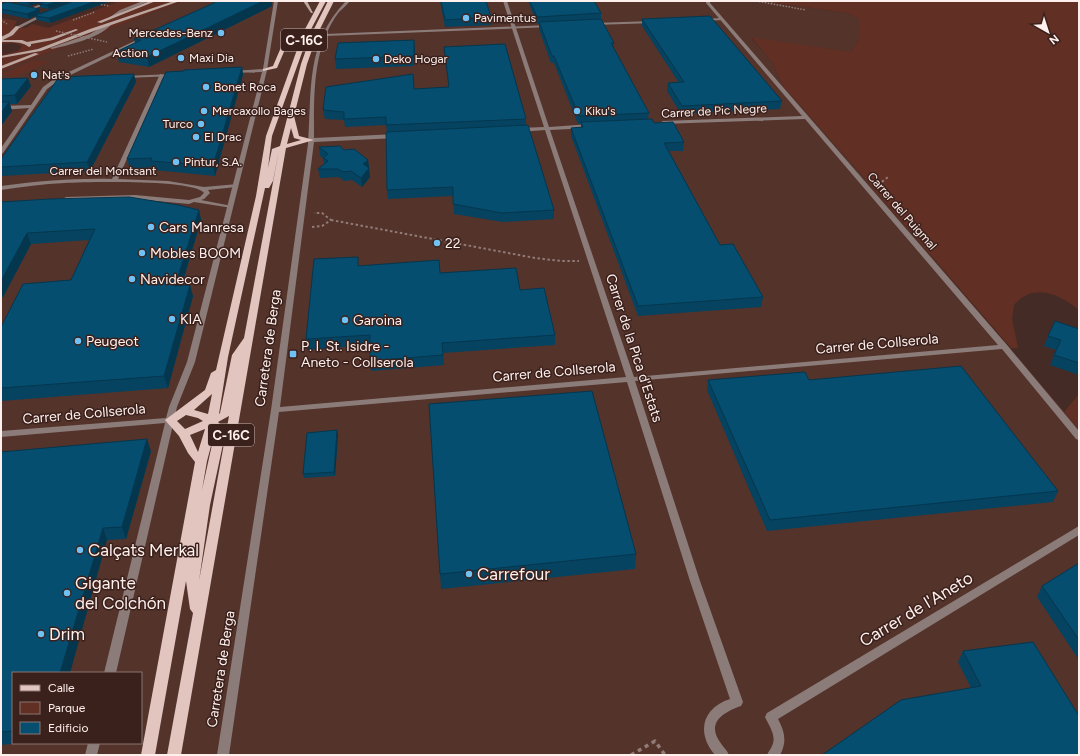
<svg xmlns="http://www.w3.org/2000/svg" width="1080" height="756" font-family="Figtree,sans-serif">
<rect width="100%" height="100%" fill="#452b25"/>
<!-- built -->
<path fill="#54332b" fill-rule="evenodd" d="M183,1H760L848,13L859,19V38L851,52L751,38L772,62L783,86L856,168L1079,429V755H1V71ZM13,673H141V743H13Z"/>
<!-- green -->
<g fill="#622f24">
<path d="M120,1H183L1,71V55L18,51L22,46L16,43L1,44V18L17,21L14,26L26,28L32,24L48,28Z"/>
<path d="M760,1H1079V310C1060,294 1033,282 1014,305L1012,319L1018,348H1011L856,168L783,86L772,62L751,37L851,52L859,38V19L848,13Z"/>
<path d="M35,60L49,62L15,77L1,74Z"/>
<path d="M1079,394V429L1064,412Z"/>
</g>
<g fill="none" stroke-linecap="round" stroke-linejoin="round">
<!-- path-far2 -->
<g stroke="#917b76" stroke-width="1.5" stroke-dasharray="1.5 1.5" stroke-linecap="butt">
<path d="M756,1L806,10"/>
<path d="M771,2L777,1"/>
<path d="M98,4L109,6"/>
<path d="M1,20L7,24"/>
<path d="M73,20L95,12"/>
<path d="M68,56L94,49"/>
</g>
<!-- path-far1 -->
<g stroke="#917b76" stroke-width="2" stroke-dasharray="2.5 2.5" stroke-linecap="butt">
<path d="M878,185L888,177"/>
<path d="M331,220L535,258L561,261H579"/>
<path d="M312,227L322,226L331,220L322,213H314"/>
</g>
<!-- path -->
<path stroke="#917b76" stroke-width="3.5" stroke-dasharray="4 4" stroke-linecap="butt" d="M631,755L655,741L665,755"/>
<!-- service -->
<g fill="#8b7c79" fill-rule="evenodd">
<path d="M143,1H149L122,12L113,18L110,17L120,10Z"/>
<path d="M722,18H723V20L703,21L701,20L703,19Z"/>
<path d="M653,21L655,22V23L593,25L591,24L593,23Z"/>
<path d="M107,24L111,25C99,38 69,45 52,49L50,48L90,34Z"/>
<path d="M549,25L551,26V27L325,36L323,35L325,34Z"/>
<path d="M160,74L164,75L118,179L168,181L204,187L238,184V186L236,187L208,190L210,193L204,199L201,200L232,206V208L194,202L189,204L135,199L66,201L63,199L66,197L135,195L189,200L200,197L204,193C194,179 85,182 65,183C43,184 22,187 1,190V186C38,181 74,178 112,179Z"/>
</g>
<!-- minor -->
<g fill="#8b7c79" fill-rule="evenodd">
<path d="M49,1H55L36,8L39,9V11L28,9Z"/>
<path d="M274,1H278L267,70L195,362L177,407L116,673H104L165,423L1,437V431L166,418L169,407L187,362L262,72L231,73L229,72L231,71L263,69Z"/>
<path d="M346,1H350C347,5 343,8 339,12C312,47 314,97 314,138L397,134L400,136L397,138L314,142L280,407L626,377L545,130L519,132L516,130L519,128L544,127L503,1H507L549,127L591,124L594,126L591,128L550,130L634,377L998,345L805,119L661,124L660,123L663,121L802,116L706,3V1H710V3L1007,345L1079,431V440L1076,439L1002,349L635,381L700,581L743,702L741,706C724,712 706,722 720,742C723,747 727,750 729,755H715C696,733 702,708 730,699L690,581L627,382L279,412L229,755H217L271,410L308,144C312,91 305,43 346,1Z"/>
<path d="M44,13L47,14L20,28L16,27Z"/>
<path d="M143,37L147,38L58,81L47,89L3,153L1,154V148L29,108L1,110V106L31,105L43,87L54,79Z"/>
<path d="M174,74L176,75V76L124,78L122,77L124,76Z"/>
<path d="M1079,526V535L778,719C785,732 787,742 780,755H767C768,752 771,749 772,746C777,736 769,726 765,717L767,713Z"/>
<path d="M88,743H100L97,755H85Z"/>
</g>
<!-- secondary -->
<g fill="#bca6a0" fill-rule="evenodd">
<path d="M150,1H156L101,23L97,22Z"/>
<path d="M174,1H180L94,31L41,51L1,58V56L38,49L90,29Z"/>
<path d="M303,1H307L313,13H311Z"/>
<path d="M16,26L20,27L13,35L3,40H22L27,42L50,38L76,29L78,30L53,40L31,44V46L29,47C21,41 12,42 1,42V37L9,33Z"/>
<path d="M35,53L39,54L1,69V66Z"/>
</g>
<!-- primary -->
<g fill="#e3c5bf" fill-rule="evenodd">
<path d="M320,1H326L309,33L272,136L268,168L272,149L280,146L301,64L312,33L328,1H334L318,33L307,64L294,116L299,136L314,140L286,148L181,755H167L193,613L190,609L186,581L155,755H141L195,462L188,453L179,436L165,420L205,390L211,373L216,370L256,196L266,136L303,33ZM291,128L294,138L301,140L287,144ZM279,150L244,338L232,355L220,413L219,414L228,357L265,188H269L273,181ZM212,394L208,414L194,410ZM186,415L198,418L203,421L185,429L177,421ZM229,416L199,581L210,505L226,430L218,422ZM205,429L198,452L190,435ZM215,431L202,490L207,461Z"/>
<path d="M298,32L303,33L286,47L277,68L263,71V69L273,66L282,45Z"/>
</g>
<!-- path-bridge -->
<path stroke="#917b76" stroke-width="1.5" stroke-dasharray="1.5 1.5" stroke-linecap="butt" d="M56,31L107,42"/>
</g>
<!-- wall -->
<g fill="#054360">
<path d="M17,1H45L30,6L18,4Z"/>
<path d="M46,1H73L49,9L41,8L39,4Z"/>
<path d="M74,1H110L50,23L37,20L35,16L29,19L1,13V4L39,9L40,13Z"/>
<path d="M216,1H272V6L149,67L119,62L116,52L135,43L134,39L214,3Z"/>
<path d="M440,1H486L491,17L492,25L445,27Z"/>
<path d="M528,1H594L601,13V19L614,43V49L649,113L648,119L684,142L683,151H669L720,245L763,297L761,307L638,316L571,136V128L581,127V124H578L554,63H551L539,29V24H537Z"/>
<path d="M642,19L782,101L780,109L681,114L667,91L668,83H679L642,26Z"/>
<path d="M444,47L526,119V125L554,210V219L503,222L454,214L453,196L388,199L387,190V132L386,125L345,127L344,120L325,119L323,110L414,89L449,87Z"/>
<path d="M415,50L414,66L336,69L335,59Z"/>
<path d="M242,67L243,75L215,176L154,170L153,167L130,169L127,159L184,71Z"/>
<path d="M1,79L31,86L17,104H10L12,111L1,126Z"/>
<path d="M136,82L90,171L1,176V159Z"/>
<path d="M319,147L344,150L368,160L370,177L362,187L352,180L344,181L339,177L320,178L318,169L324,164L323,158L320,156Z"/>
<path d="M1,202L199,210L201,220L182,285L193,296L168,388L1,401V327L71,280L89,240L31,244L3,297H1Z"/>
<path d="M359,266L440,273L520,290L555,335V345L443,353L444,365L371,371L370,361V345L307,350L306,339Z"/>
<path d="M1079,329V375L1050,365L1056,350L1044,346L1048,336Z"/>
<path d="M708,380H809L1058,491L1053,502L767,531L707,390Z"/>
<path d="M338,434L335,476L304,478L303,474Z"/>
<path d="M151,451L126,539L107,540L13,673V743H20L1,745V452Z"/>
<path d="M636,554L635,569L441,589L440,574Z"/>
<path d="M1079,563V660L1037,597L1042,586Z"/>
<path d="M963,651L1079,716L971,688L958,662Z"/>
</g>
<!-- shaded-wall -->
<g fill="#04374e">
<path d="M31,1H45L30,6L28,2Z"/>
<path d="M58,1H73L49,9L47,5Z"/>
<path d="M96,1H110L50,23L49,18Z"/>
<path d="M263,1H272V6L149,67L147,57Z"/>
<path d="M39,9L40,13L29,19L27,14Z"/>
<path d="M414,40L415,50L414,66Z"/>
<path d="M242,67L243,75L215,176L213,166Z"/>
<path d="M134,74L136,82L90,171L87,162Z"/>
<path d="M28,78L31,86L17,104L15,95Z"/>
<path d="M9,102L12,111L1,126V113Z"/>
<path d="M368,160L370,177L362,187L361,178L363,164Z"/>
<path d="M199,210L201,220L178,297L175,286Z"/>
<path d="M27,233L31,244L3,297L1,291V281Z"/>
<path d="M190,285L193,296L168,388L164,376Z"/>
<path d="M337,430L338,434L335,476L334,472Z"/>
<path d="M147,439L151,451L126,539L122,527Z"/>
<path d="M103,528L107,540L70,673H60Z"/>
</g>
<!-- building -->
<g fill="#064e70" stroke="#04374e">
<path d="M46,1H58L47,5L39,4Z"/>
<path d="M74,1H96L49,18L35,16Z"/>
<path d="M216,1H263L147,57L116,52L141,40L134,39L214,3Z"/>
<path d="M441,1H486L491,17L445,20Z"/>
<path d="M530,1H594L601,13L537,17Z"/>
<path d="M8,2L39,9L27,14L1,9V4Z"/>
<path d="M710,16L782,101L682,106L668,83L684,82L642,19Z"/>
<path d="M601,19L614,43H611L649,113L579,116L554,56H552L539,22Z"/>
<path d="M414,40V56L335,59L338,43Z"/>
<path d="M505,44L526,119L386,125V117L344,119V112L323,110L326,87L413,74L414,89L449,87L444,47Z"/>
<path d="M242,67L213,166L151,161L152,158L127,159L166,72L184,71V70Z"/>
<path d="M134,74L87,162L1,167V159L59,77Z"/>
<path d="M28,78L15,95L1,96V79Z"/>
<path d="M1,102H9L1,113Z"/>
<path d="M652,119L654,123L673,122L684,142L664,143L720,245L733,244L763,297L638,306L571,128L583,127L581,122Z"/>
<path d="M528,125L554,210L502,213L453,204V187L387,190L386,132Z"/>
<path d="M340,146L344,150L354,149L368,160L363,164L369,168L361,178L351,171L343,172L338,169H318L328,161L323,158L328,154L319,147Z"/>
<path d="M129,197L178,205L199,210L175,286L190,285L164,376L1,388V327L23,284L71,280L95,229L27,233L1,281V202L50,199Z"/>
<path d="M358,257V266L439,260L440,273L516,268L520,290L544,288L555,335L442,343L443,355L370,361V335L306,339L314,259Z"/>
<path d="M1055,321L1079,329V363L1054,355L1061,340L1048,336Z"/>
<path d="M961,366L1058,491L770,520L708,380L805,372L809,380Z"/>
<path d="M592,391L636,554L440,574L429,404Z"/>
<path d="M337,430L334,472L303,474L307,433Z"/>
<path d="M147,439L122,527L103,528L60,673H13V731L1,732V452Z"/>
<path d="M1079,563V640L1042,586Z"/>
<path d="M1033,642L1079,716V755H822L901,700L981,686L963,651Z"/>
</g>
<!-- markers -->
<g fill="#70c1f4" stroke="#3b211c" stroke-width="1.5">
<circle cx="466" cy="18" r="4"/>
<circle cx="221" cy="33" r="4"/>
<circle cx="156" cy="53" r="4"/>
<circle cx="181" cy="58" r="4"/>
<circle cx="376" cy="59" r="4"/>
<circle cx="34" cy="75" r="4"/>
<circle cx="206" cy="87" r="4"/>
<circle cx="204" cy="111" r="4"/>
<circle cx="577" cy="111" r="4"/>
<circle cx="201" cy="124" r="4"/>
<circle cx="196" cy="137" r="4"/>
<circle cx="176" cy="162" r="4"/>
<circle cx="151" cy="227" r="4"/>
<circle cx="437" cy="243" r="4"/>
<circle cx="142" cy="253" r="4"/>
<circle cx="132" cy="279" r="4"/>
<circle cx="172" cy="319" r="4"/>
<circle cx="345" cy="320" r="4"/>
<circle cx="78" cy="341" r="4"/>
<rect x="289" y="350" width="8" height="8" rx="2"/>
<circle cx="80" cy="550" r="4"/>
<circle cx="469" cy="574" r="4"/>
<circle cx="67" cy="593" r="4"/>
<circle cx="41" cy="634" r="4"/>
</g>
<g text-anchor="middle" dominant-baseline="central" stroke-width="3" stroke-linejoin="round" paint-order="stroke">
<!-- far-poi labels -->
<g font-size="12" fill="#fff0ed" stroke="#3b211c" text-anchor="start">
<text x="474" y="18">Pavimentus</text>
<text x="213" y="33" text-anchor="end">Mercedes-Benz</text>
<text x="148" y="53" text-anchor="end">Action</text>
<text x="189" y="58">Maxi Dia</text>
<text x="384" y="59">Deko Hogar</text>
<text x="42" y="75">Nat's</text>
<text x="214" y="87">Bonet Roca</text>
<text x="212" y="111">Mercaxollo Bages</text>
<text x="585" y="111">Kiku's</text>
<text x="193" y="124" text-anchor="end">Turco</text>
<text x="204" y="137">El Drac</text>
<text x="184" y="162">Pintur, S.A.</text>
</g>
<!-- far-street labels -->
<g font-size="12" fill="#fff0ed" stroke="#3b211c">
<text transform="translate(714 111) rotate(-3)">Carrer de Pic Negre</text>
<text x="103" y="171">Carrer del Montsant</text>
<text transform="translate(902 211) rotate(49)">Carrer del Puigmal</text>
</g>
<!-- shield labels -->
<g fill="#3b211c" stroke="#c4b2ae" stroke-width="1">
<rect x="281" y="29" width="46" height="22" rx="3"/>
<rect x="208" y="424" width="46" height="22" rx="3"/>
</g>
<g font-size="13" font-weight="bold" fill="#fff0ed">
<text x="304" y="40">C-16C</text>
<text x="231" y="435">C-16C</text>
</g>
<!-- poi labels -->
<g font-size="14" fill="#fff0ed" stroke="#3b211c" text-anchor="start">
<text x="159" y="227">Cars Manresa</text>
<text x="445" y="243">22</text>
<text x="150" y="253">Mobles BOOM</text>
<text x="140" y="279">Navidecor</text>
<text x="180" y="319">KIA</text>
<text x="353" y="320">Garoina</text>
<text x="86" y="341">Peugeot</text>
<text x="301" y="346">P. I. St. Isidre -<tspan x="301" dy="16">Aneto - Collserola</tspan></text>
</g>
<!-- street labels -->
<g font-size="14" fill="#fff0ed" stroke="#3b211c">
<text transform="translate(877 344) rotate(-5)">Carrer de Collserola</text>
<text transform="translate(268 348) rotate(-82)">Carretera de Berga</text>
<text transform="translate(634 348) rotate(72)">Carrer de la Pica d'Estats</text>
<text transform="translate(554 372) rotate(-5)">Carrer de Collserola</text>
<text transform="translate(84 414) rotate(-5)">Carrer de Collserola</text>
<text transform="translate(221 669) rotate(-81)">Carretera de Berga</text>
</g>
<!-- near-poi labels -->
<g font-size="17" fill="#fff0ed" stroke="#3b211c" text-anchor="start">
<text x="88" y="550">Calçats Merkal</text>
<text x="477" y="574">Carrefour</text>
<text x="75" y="583">Gigante<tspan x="75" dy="20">del Colchón</tspan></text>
<text x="49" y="634">Drim</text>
</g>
<!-- near-street labels -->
<g font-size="17" fill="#fff0ed" stroke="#3b211c">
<text transform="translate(916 609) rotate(-31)">Carrer de l'Aneto</text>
</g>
</g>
<!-- border -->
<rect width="1080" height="756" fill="none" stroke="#fff0ed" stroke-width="4"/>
<!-- legend -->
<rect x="12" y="672" width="130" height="72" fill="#3b211c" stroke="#897470"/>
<rect x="20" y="685" width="20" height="6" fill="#e3c5bf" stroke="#897470"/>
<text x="48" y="692" font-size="12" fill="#fff0ed">Calle</text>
<rect x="20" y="702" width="20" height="12" fill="#622f24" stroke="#897470"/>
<text x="48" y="712" font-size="12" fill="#fff0ed">Parque</text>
<rect x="20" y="722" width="20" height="12" fill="#064e70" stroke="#897470"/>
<text x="48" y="732" font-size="12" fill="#fff0ed">Edificio</text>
<!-- north arrow -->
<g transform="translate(1048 32) rotate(141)" stroke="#3b211c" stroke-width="3" paint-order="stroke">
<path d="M0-3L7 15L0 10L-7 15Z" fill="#fff0ed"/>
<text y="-6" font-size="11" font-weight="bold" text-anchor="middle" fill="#fff0ed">N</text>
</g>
</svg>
